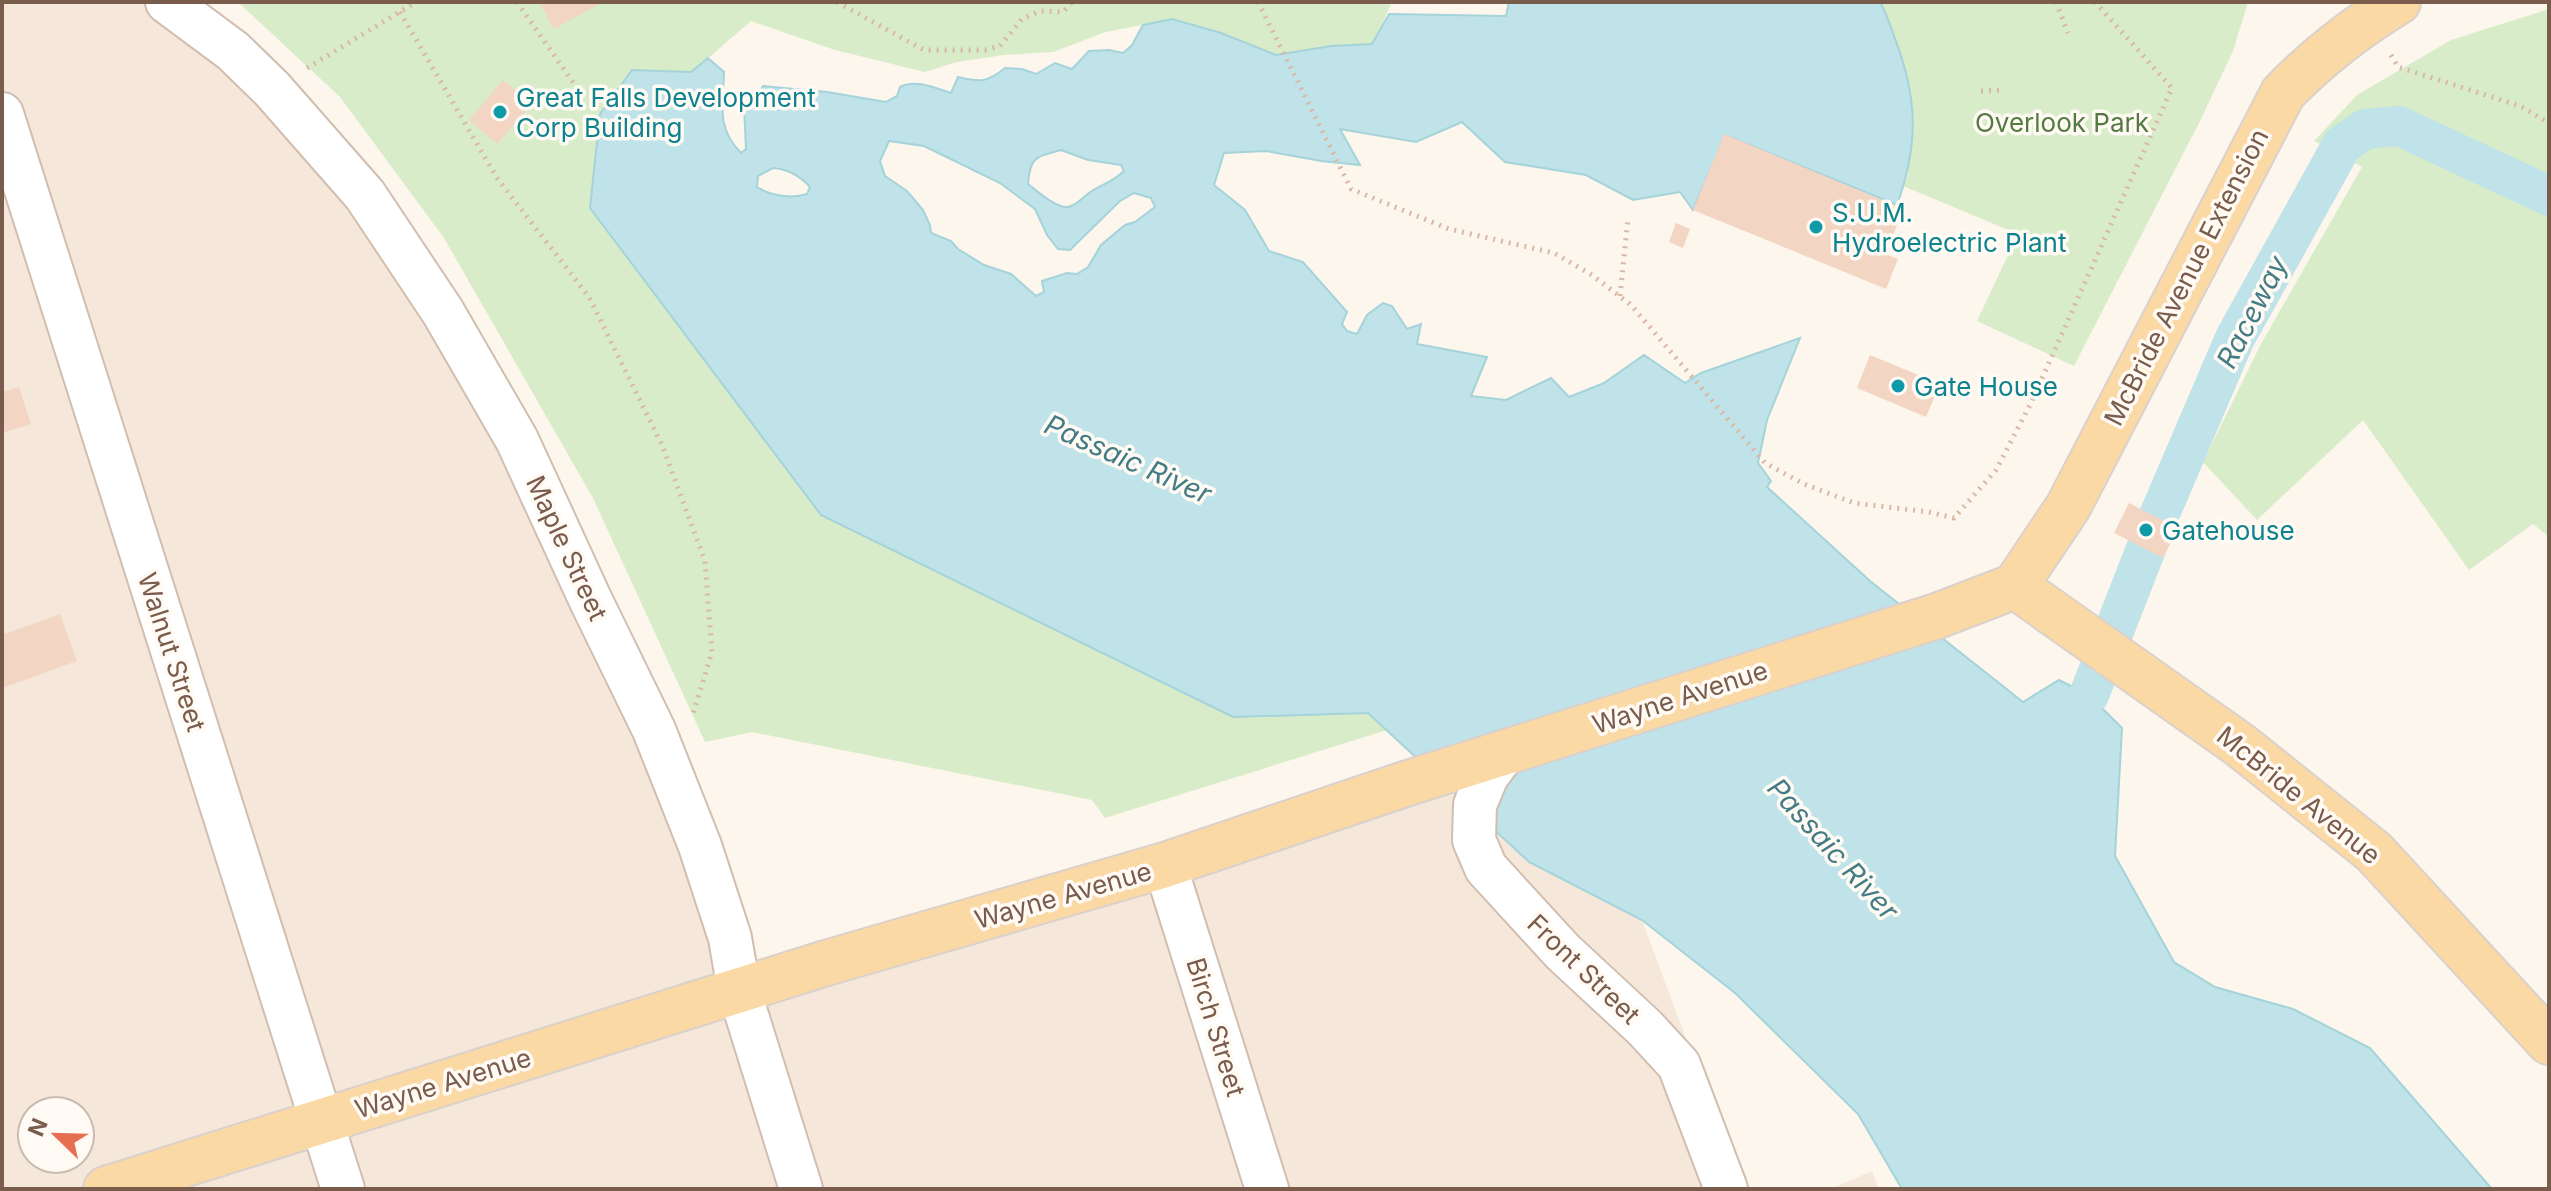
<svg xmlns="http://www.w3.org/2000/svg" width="2551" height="1191" font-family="Inter,sans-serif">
<rect width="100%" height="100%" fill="#fdf6ec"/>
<!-- residential -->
<g fill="#f5e8da" fill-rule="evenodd">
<path d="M2,2H163L272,89L535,479L740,990L1466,776L1529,862L1642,920L1742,1189H2ZM32,1111H80V1159H32Z"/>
<path d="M1872,1171L1879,1189H1830Z"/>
</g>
<!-- green -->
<g fill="#d8ecc9">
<path d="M238,2H1392L1373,44L1331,46L1276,55L1221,33L1172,19L1106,32L1053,52L1004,55L957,62L925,72L835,50L751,21L692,72L590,208L821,515L1233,717L1368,712L1387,730L1105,818L1092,800L752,732L705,742L593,498L444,238L340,97Z"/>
<path d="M1880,2H2248L2233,51L2201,119L2074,366L1977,321L2018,234L1903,186L1908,175L1882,5Z"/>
<path d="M2549,9V537L2533,524L2469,570L2363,420L2257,520L2203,462L2261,344L2362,167L2314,141L2357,95L2451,40Z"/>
</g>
<!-- water -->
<path fill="#bfe3e8" stroke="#a5d3da" stroke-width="2" fill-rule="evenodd" d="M1509,2H1880C1886,12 1890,25 1894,36C1918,98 1919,143 1897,205L1725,135L1693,210L1680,192L1633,200L1586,175L1505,162L1462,122L1416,142L1340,129L1360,165L1321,161L1266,151L1224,153L1214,185L1245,210L1269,251L1303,262L1347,312L1342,324L1347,331L1357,334L1367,315L1383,303L1392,306L1407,329L1421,324L1417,344L1487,357L1471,396L1506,400L1551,378L1569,397L1604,383L1644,355L1685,383L1701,373L1800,338L1767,420L1758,463L1771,481L1767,487L1870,581L2023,702L2059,680L2089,695L2122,728L2115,856L2174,962L2215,987L2293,1009L2370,1048L2492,1189H1902L1858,1114L1735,993L1642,920L1529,862L1368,713L1233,717L821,515L590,208L600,114L632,70L691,72L708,58L724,72C723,106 716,127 741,153L746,149L744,106L758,95L763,86L827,92L886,102L897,96L900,87C916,79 936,88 951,93L958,77C980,82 987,83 1005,68L1022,69L1036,74L1055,63L1072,69L1089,51L1109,50L1123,53L1132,45L1143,25L1172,19L1221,33L1276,55L1331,46L1372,44L1389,14L1506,16ZM889,141L924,146L1000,183L1035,209L1047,235L1058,249L1070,250L1120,201L1134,193L1151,198L1155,207L1135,222L1125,225L1101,245L1088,267L1077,274L1067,273L1042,281L1044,292L1036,296L1011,274L984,265L958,249L951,241L931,233L930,225L923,210L907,191L885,176L880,161ZM1061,150L1088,160L1121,165L1124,171C1114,181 1103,184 1092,191C1085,195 1079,203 1071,206C1060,212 1037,191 1028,184C1030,156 1036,157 1061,150ZM773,168C787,169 800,176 810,187L807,194C792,199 771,196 757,187L758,176Z"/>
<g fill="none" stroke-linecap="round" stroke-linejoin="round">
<!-- canal -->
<path stroke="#bfe3e8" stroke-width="40" d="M2089,695L2158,518L2235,338L2342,145L2365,129L2399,126L2549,196"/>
</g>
<!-- building -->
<g fill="#f3d5c3">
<path d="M539,2H603L554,29Z"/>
<path d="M503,80L532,104L497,144L469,120Z"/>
<path d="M1724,134L1904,209L1885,254L1898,259L1886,289L1693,210Z"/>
<path d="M1676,223L1690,229L1683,248L1669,242Z"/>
<path d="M1870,355L1940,384L1926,417L1857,388Z"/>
<path d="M19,387L31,424L2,433V392Z"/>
<path d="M2129,503L2178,528L2163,558L2114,533Z"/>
<path d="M60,614L77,661L2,688V635Z"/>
</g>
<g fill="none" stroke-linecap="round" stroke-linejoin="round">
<defs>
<g id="minor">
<path d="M167,2L233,51L272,89L365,195L443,312L517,440L591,601L654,730L700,846L730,938L739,990L801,1189"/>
<path d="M2,114L343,1189"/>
<path d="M1504,753L1487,776L1475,805L1474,840L1486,868L1563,952L1645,1028L1679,1065L1726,1189"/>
<path d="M1165,865L1267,1189"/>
</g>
<g id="major">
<path d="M2015,586L2068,507L2283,93C2318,57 2355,28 2398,2"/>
<path d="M2015,586L2240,745L2374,852L2549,1042"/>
<path d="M106,1189L826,963L1165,865L1408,783L1937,616L2015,586"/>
</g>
</defs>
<!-- minor casing -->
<use href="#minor" stroke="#d1beb0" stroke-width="46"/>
<!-- major casing -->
<use href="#major" stroke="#dad1cd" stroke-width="48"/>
<!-- path -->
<g stroke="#d9b8a5" stroke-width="5" stroke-dasharray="2 6" stroke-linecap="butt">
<path d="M517,2L579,91"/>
<path d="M837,2L924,50H985L1000,46L1022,19L1040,11L1063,12L1072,2"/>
<path d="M1258,2L1351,189L1449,229L1554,253L1592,275L1631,305L1765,463L1804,484L1854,503L1929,512L1954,518L1996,470L2031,403L2172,88L2095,2"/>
<path d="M2056,2L2068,33"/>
<path d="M400,12L497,178L589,297L662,445L705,561L712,652L692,717"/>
<path d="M2391,55L2398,67L2520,106L2549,123"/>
<path d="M307,68L416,2"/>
<path d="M1981,91L2003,90"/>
<path d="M1620,296L1628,218"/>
</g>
<!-- minor -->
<use href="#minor" stroke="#fff" stroke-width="42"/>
<!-- major -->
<use href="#major" stroke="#fbd9a5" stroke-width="44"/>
</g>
<!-- markers -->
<g fill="#0f9aa8" stroke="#fffaf3" stroke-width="3">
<circle cx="500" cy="112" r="8"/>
<circle cx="1816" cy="227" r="8"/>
<circle cx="1898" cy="386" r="8"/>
<circle cx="2146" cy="530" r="8"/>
</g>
<g text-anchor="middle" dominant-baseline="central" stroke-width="7" stroke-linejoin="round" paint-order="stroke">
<!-- culture labels -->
<g font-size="26" fill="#0d838f" stroke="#fffaf3" text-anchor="start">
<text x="516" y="97">Great Falls Development<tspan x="516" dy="30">Corp Building</tspan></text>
<text x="1832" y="212">S.U.M.<tspan x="1832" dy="30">Hydroelectric Plant</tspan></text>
<text x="1914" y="386">Gate House</text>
<text x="2162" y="530">Gatehouse</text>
</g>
<!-- park labels -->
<g font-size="26" fill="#537a41" stroke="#fffaf3">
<text x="2062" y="122">Overlook Park</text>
</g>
<!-- street labels -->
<g font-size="26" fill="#7a5c4d" stroke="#fffaf3">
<text transform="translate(2186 277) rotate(-63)">McBride Avenue Extension</text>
<text transform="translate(567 548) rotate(65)">Maple Street</text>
<text transform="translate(172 652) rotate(72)">Walnut Street</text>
<text transform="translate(1680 697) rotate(-18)">Wayne Avenue</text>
<text transform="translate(2299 795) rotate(39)">McBride Avenue</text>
<text transform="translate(1063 895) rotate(-16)">Wayne Avenue</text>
<text transform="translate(1584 969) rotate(44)">Front Street</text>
<text transform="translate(1216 1027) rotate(73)">Birch Street</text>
<text transform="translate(443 1083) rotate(-17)">Wayne Avenue</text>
</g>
<!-- water labels -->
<g font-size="28" font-style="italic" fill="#437c86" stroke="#fffaf3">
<text transform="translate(2252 312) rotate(-63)">Raceway</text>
<text transform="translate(1128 459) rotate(24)">Passaic River</text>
<text transform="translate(1833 849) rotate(48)">Passaic River</text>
</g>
</g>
<!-- border -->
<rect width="2551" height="1191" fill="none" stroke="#7a5c4d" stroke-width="8"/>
<!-- north arrow -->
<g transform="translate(56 1135) rotate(293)"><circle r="38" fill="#fffaf3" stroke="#cabbb1" stroke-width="2"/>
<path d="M0-6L14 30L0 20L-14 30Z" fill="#e76f51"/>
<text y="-12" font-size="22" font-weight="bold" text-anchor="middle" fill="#7a5c4d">N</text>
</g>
</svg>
